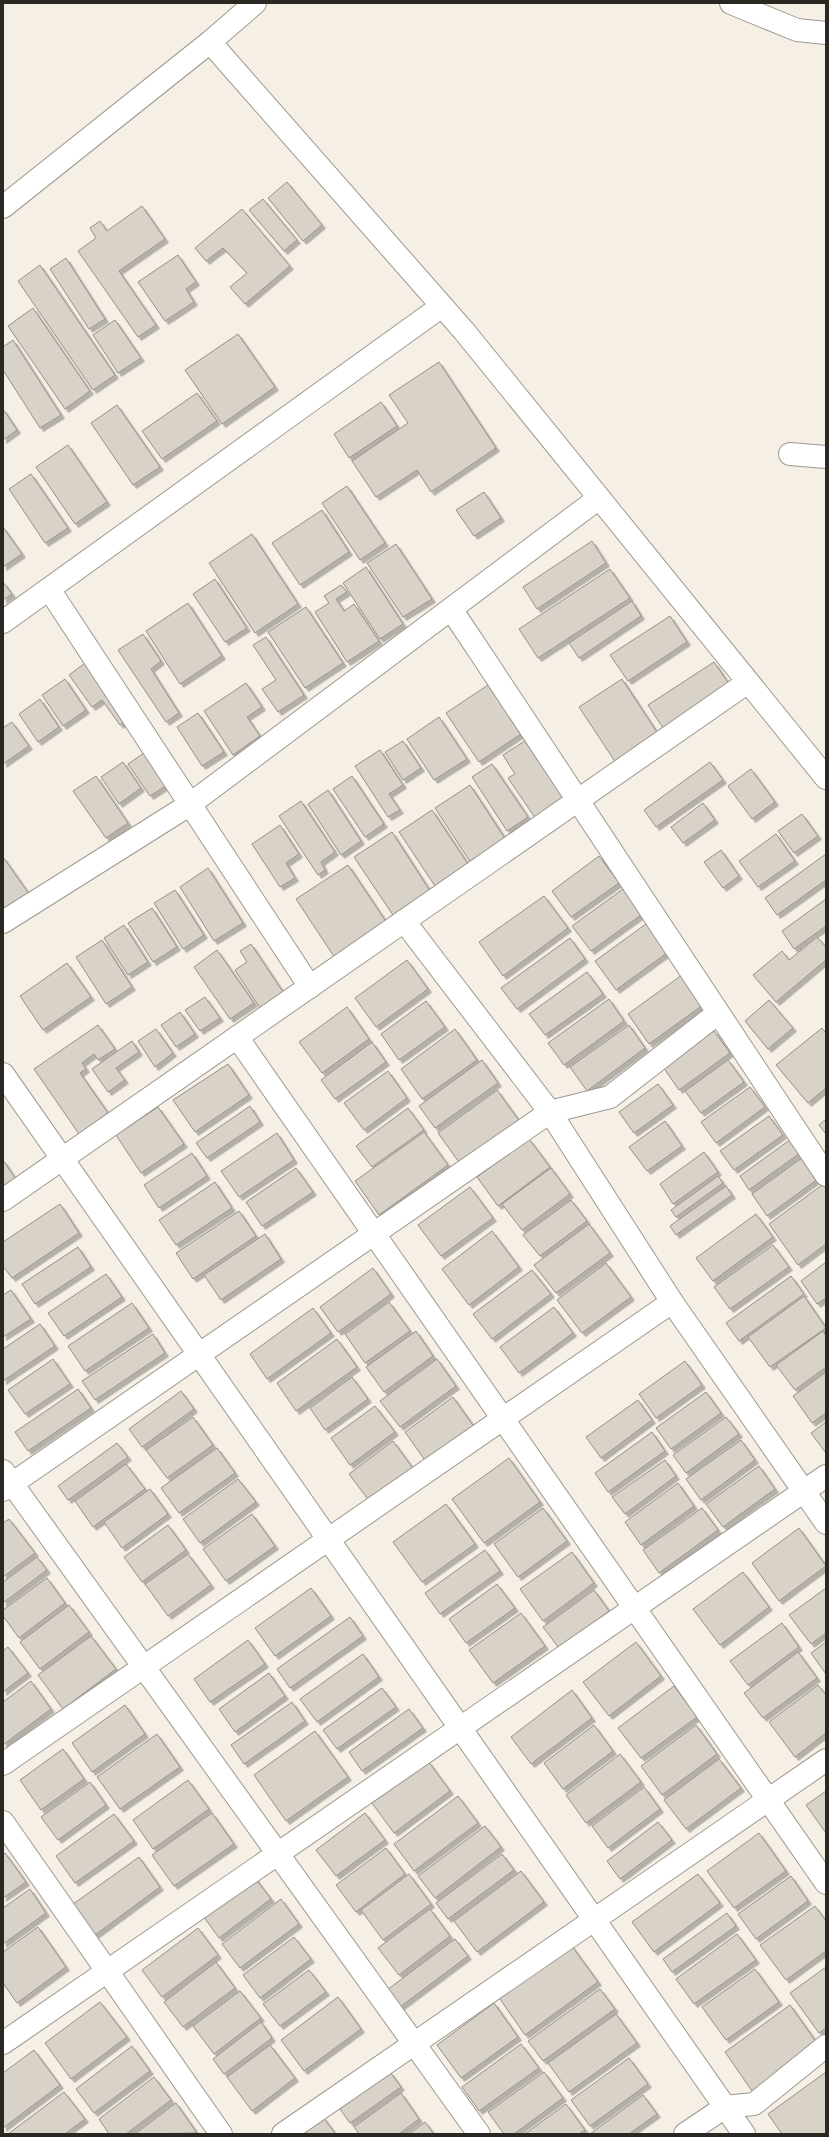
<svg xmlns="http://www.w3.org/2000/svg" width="829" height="2137" font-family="Arial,sans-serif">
<defs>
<filter id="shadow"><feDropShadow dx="3.5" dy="3.5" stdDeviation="0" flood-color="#0004"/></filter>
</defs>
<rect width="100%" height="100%" fill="#f5efe5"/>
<!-- building -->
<g fill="#d8d2c8" stroke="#969086" filter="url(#shadow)">
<path d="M287,182L322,225L303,241L268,198Z"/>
<path d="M263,199L297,240L284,251L249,210Z"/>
<path d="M142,206L165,239L119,271L156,325L138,337L78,251L96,238L90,228L100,221L107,231Z"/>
<path d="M242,209L290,266L245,304L230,287L247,273L223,248L206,261L195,248Z"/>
<path d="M178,255L196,282L186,289L194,302L165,321L138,282Z"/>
<path d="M66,258L105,319L89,329L50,269Z"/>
<path d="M40,265L115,375L93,390L18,281Z"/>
<path d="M33,308L90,391L65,409L8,326Z"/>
<path d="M115,320L141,358L118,373L93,335Z"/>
<path d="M238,334L275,387L222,424L185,370Z"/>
<path d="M13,340L61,415L40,428L3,370V347Z"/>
<path d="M439,362L496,448L431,492L417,470L376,497L352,461L408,423L389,395Z"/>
<path d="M197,393L217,421L162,459L142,431Z"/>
<path d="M381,402L397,426L349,458L334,434Z"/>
<path d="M117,405L160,467L133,485L91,423Z"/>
<path d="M3,409L17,430L3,440Z"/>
<path d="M68,445L107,502L75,524L36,467Z"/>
<path d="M31,474L68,528L45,543L9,489Z"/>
<path d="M347,486L385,543L360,560L322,503Z"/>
<path d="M484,492L501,518L474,536L456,510Z"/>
<path d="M322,510L349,552L300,585L272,543Z"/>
<path d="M3,527L22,554L3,567Z"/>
<path d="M252,534L298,604L255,633L209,563Z"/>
<path d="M592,541L606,563L537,609L523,587Z"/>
<path d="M396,544L432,599L403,617L367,563Z"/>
<path d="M366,567L403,624L380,639L343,583Z"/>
<path d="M610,569L630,598L538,658L519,629Z"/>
<path d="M215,579L247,628L225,642L193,594Z"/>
<path d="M3,582L12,594L3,600Z"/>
<path d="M341,585L347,592L336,599L344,611L354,604L379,641L347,662L315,612L329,603L324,596Z"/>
<path d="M632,601L641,616L579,658L569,643Z"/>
<path d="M188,603L222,656L180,684L146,631Z"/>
<path d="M306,607L343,663L305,688L268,632Z"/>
<path d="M670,616L687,642L628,681L610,655Z"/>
<path d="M143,634L161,661L151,669L179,713L166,722L118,650Z"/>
<path d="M266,637L304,695L278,712L262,689L276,680L253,645Z"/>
<path d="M96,655L136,713L120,725L102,700L92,707L69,675Z"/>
<path d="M714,662L731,687L665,731L648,705Z"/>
<path d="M65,679L86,710L63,726L42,695Z"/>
<path d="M622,679L662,740L620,769L579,707Z"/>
<path d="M246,683L262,707L247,717L260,736L233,755L204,711Z"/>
<path d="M488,685L521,734L479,762L446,713Z"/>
<path d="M40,699L59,727L38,742L19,714Z"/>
<path d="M198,713L224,752L202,766L177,727Z"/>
<path d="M439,717L467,759L434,780L407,739Z"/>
<path d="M12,722L29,746L3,764V728Z"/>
<path d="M528,739L569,802L538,822L508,778L515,774L503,755Z"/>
<path d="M403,741L421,768L403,780L385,752Z"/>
<path d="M150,749L172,782L150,796L128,764Z"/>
<path d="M380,750L403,785L389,794L400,810L388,817L355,766Z"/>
<path d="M123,762L141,788L119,804L101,777Z"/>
<path d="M710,762L723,780L656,827L644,810Z"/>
<path d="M492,764L528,817L507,831L472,777Z"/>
<path d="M751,769L775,802L752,819L728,786Z"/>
<path d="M96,776L128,823L106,838L73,791Z"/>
<path d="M352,776L384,824L365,837L333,789Z"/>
<path d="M470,785L508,843L473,866L435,808Z"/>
<path d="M328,790L361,841L341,855L308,804Z"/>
<path d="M301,801L335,852L321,862L325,870L318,875L279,816Z"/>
<path d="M703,803L715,820L683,843L671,827Z"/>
<path d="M432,810L470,867L437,889L399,832Z"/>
<path d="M802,814L818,836L794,853L778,831Z"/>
<path d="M280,825L299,854L286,863L295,878L280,887L252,844Z"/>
<path d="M392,832L432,894L395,918L354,857Z"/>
<path d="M776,834L795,861L758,887L739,861Z"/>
<path d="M721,850L739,876L723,888L704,862Z"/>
<path d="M826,854V880L777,915L765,898Z"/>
<path d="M599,856L619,883L571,917L552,891Z"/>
<path d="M3,857L29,894L6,910L3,905Z"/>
<path d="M348,865L389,926L337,961L296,899Z"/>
<path d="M208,868L243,923L214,941L180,887Z"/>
<path d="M623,889L641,915L591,951L572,926Z"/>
<path d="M175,890L204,935L183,949L154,903Z"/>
<path d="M544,896L568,928L503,976L479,942Z"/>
<path d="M826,899V926L794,949L782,931Z"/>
<path d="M152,908L177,947L153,962L128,923Z"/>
<path d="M650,921L671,950L616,990L595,961Z"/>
<path d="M124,925L148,962L128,975L104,938Z"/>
<path d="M817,937L826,947V960L776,1002L753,975L782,951L789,960Z"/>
<path d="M570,938L585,959L517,1009L501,988Z"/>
<path d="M102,940L132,987L106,1004L76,957Z"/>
<path d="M251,944L283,992L260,1008L235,970L247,962L240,951Z"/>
<path d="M217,950L254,1003L230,1019L194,967Z"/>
<path d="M407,960L428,989L376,1027L355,998Z"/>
<path d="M67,963L91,997L43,1030L20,996Z"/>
<path d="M587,972L603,994L545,1035L529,1014Z"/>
<path d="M686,972L707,1002L649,1044L628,1014Z"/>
<path d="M205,997L220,1018L200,1031L185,1010Z"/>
<path d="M609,999L624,1021L564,1065L548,1043Z"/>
<path d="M769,1000L793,1028L768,1049L745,1021Z"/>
<path d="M426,1001L445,1027L399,1060L381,1034Z"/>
<path d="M347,1007L369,1039L322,1073L299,1042Z"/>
<path d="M180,1012L195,1034L176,1047L161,1025Z"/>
<path d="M98,1025L115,1049L98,1060L94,1054L82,1063L86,1069L80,1073L108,1113L79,1134L34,1069Z"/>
<path d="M629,1025L645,1048L587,1091L570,1067Z"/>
<path d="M822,1028L826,1033V1088L808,1103L776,1065Z"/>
<path d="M156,1029L173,1053L155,1067L138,1041Z"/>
<path d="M455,1029L477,1060L422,1099L401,1069Z"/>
<path d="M714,1031L730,1053L679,1090L663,1067Z"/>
<path d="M132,1041L139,1052L116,1068L125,1080L108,1092L92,1069Z"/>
<path d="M372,1042L386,1062L335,1099L321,1080Z"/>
<path d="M482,1060L498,1083L435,1128L419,1106Z"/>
<path d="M728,1060L744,1082L701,1113L685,1091Z"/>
<path d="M228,1064L249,1095L195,1132L173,1100Z"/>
<path d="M388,1071L407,1098L364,1130L344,1103Z"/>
<path d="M658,1084L673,1105L634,1133L619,1112Z"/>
<path d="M750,1087L765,1107L716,1143L701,1122Z"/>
<path d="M497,1090L520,1122L461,1165L438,1133Z"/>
<path d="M250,1106L260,1122L207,1158L196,1143Z"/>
<path d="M158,1107L184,1144L141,1173L116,1135Z"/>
<path d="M408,1108L424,1130L372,1167L356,1146Z"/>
<path d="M769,1116L783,1135L734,1170L720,1151Z"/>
<path d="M826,1119V1134L819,1125Z"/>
<path d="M665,1121L682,1146L647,1171L629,1147Z"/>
<path d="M424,1132L448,1165L379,1215L355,1181Z"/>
<path d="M277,1133L294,1160L239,1197L221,1171Z"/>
<path d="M529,1139L550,1167L498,1206L477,1177Z"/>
<path d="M791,1139L800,1153L749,1190L740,1176Z"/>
<path d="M704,1152L718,1172L673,1204L660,1184Z"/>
<path d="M192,1153L207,1176L159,1208L144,1185Z"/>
<path d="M806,1155L822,1176L767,1216L752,1194Z"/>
<path d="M3,1160L17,1181L3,1190Z"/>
<path d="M296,1168L313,1192L262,1226L246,1202Z"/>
<path d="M551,1168L570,1194L522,1230L502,1204Z"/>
<path d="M718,1176L723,1183L676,1217L671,1210Z"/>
<path d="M215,1182L232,1208L176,1245L159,1220Z"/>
<path d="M826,1182V1244L798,1265L769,1224Z"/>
<path d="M726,1186L732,1195L676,1235L670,1226Z"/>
<path d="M470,1187L493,1218L441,1256L418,1225Z"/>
<path d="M571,1200L587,1221L540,1256L523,1235Z"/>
<path d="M60,1204L79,1233L12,1278L3,1266V1242Z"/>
<path d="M239,1211L256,1236L193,1279L176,1253Z"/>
<path d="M756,1214L773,1237L713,1281L696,1258Z"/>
<path d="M589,1224L610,1253L556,1293L534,1265Z"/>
<path d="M492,1231L519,1267L469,1305L442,1269Z"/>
<path d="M265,1234L281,1259L221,1300L204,1275Z"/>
<path d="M773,1245L789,1267L730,1309L714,1287Z"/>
<path d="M78,1247L91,1267L35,1304L22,1284Z"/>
<path d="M826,1262V1298L817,1304L801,1281Z"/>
<path d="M606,1263L631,1297L582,1333L557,1300Z"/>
<path d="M373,1268L391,1294L338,1332L320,1307Z"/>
<path d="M532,1270L551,1294L492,1339L473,1314Z"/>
<path d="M106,1274L122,1297L64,1336L48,1313Z"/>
<path d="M791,1276L804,1294L739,1341L726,1323Z"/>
<path d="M11,1290L31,1319L3,1337V1295Z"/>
<path d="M804,1296L826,1328L770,1367L748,1337Z"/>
<path d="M389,1302L410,1331L365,1363L345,1334Z"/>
<path d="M132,1303L149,1328L85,1371L68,1346Z"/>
<path d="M554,1307L573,1333L519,1373L500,1347Z"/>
<path d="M313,1308L331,1333L267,1379L250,1354Z"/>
<path d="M40,1324L55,1346L3,1381V1349Z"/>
<path d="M416,1331L433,1356L384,1392L366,1367Z"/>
<path d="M823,1331L826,1336V1367L795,1390L776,1365Z"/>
<path d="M153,1334L165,1353L95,1400L82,1381Z"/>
<path d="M337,1339L357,1367L296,1411L277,1383Z"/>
<path d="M53,1359L70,1384L25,1414L8,1390Z"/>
<path d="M437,1359L456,1386L400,1427L380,1401Z"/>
<path d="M685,1361L702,1385L656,1418L639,1394Z"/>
<path d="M826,1372V1413L812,1423L793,1396Z"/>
<path d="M352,1377L368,1399L325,1430L310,1408Z"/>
<path d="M78,1389L91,1408L28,1451L15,1432Z"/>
<path d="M181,1391L194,1409L142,1447L129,1429Z"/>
<path d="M706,1392L721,1413L671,1449L656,1428Z"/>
<path d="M453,1397L477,1431L429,1466L405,1432Z"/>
<path d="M638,1400L652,1420L601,1458L586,1437Z"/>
<path d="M375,1406L395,1432L350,1465L331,1438Z"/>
<path d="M193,1417L213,1445L167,1478L146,1450Z"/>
<path d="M726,1417L739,1434L686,1473L673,1455Z"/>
<path d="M826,1422V1453L811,1433Z"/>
<path d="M652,1432L665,1451L608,1492L595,1473Z"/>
<path d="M741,1440L755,1460L701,1500L686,1479Z"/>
<path d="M393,1441L417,1474L373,1506L349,1474Z"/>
<path d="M117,1443L128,1457L68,1500L58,1486Z"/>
<path d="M217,1448L235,1473L179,1513L161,1488Z"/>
<path d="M509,1458L540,1502L484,1543L452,1499Z"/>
<path d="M665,1460L676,1476L625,1514L612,1497Z"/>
<path d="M126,1464L145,1489L93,1527L75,1501Z"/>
<path d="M759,1466L775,1489L723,1527L706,1504Z"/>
<path d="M238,1479L256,1502L200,1543L183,1519Z"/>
<path d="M678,1483L694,1506L641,1545L625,1522Z"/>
<path d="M150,1489L168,1514L122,1548L104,1522Z"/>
<path d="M446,1504L475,1544L422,1582L393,1542Z"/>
<path d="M543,1508L567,1541L518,1577L494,1544Z"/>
<path d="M702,1508L718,1530L659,1573L643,1550Z"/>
<path d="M252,1514L275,1546L226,1581L203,1549Z"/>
<path d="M9,1519L35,1553L3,1577V1523Z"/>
<path d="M168,1525L186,1550L142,1582L124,1557Z"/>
<path d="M799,1528L826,1566L779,1601L752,1563Z"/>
<path d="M485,1550L500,1571L440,1614L425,1593Z"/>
<path d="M572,1552L594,1583L543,1621L520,1589Z"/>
<path d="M188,1554L211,1585L168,1616L145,1584Z"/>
<path d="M37,1557L47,1570L3,1603V1582Z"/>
<path d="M743,1572L769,1607L720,1645L693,1609Z"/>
<path d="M47,1578L65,1603L19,1638L3,1616V1610Z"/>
<path d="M497,1584L515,1608L466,1643L449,1619Z"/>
<path d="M311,1588L331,1616L275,1656L255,1628Z"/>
<path d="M826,1588V1633L811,1644L789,1615Z"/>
<path d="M594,1590L609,1611L559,1648L543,1627Z"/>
<path d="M69,1605L89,1632L40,1669L20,1642Z"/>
<path d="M521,1613L545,1646L493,1683L469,1650Z"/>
<path d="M350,1617L363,1636L290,1688L277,1669Z"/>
<path d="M782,1623L799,1647L748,1685L730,1661Z"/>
<path d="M91,1636L116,1669L63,1709L38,1675Z"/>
<path d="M248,1640L265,1664L210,1702L194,1679Z"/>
<path d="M636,1642L661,1676L609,1716L583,1682Z"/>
<path d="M826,1642V1674L811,1653Z"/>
<path d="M8,1647L28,1673L3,1692V1651Z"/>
<path d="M798,1652L817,1678L763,1718L744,1693Z"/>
<path d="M363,1654L379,1677L317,1722L300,1699Z"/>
<path d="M269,1673L285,1696L235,1732L219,1709Z"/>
<path d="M31,1681L51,1709L3,1745V1702Z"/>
<path d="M818,1685L826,1695V1733L795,1757L769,1722Z"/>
<path d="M674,1686L697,1717L641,1758L618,1728Z"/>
<path d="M382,1688L396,1707L337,1749L323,1730Z"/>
<path d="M572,1690L592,1718L531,1764L511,1737Z"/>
<path d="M292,1702L305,1721L244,1764L231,1745Z"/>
<path d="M125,1705L145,1734L92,1772L72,1743Z"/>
<path d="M409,1709L423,1728L362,1771L349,1752Z"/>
<path d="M594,1725L613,1751L563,1789L544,1763Z"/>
<path d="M696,1725L717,1754L662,1795L641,1766Z"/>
<path d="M315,1731L348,1777L286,1821L254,1775Z"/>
<path d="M157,1734L180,1767L120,1809L97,1777Z"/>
<path d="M63,1749L84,1779L41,1810L20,1780Z"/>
<path d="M620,1754L641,1782L586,1823L566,1795Z"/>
<path d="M719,1759L741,1788L686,1829L664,1800Z"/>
<path d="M428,1761L450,1791L394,1833L372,1803Z"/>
<path d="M188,1780L209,1809L153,1849L133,1820Z"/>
<path d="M90,1782L106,1805L58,1840L41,1817Z"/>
<path d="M644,1787L660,1809L608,1848L592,1826Z"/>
<path d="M826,1791V1833L806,1805Z"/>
<path d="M458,1796L478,1823L414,1871L394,1844Z"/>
<path d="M212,1813L234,1844L174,1886L152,1855Z"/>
<path d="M365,1813L385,1840L336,1876L316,1850Z"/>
<path d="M114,1814L134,1841L75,1883L56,1856Z"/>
<path d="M658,1822L672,1840L620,1879L607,1861Z"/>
<path d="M485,1826L501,1847L435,1898L418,1876Z"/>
<path d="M759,1833L786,1871L734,1908L707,1871Z"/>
<path d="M386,1848L405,1874L356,1912L336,1885Z"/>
<path d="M5,1853L26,1882L3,1898V1855Z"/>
<path d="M502,1854L514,1870L448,1919L436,1903Z"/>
<path d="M139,1857L160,1887L91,1938L69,1907Z"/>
<path d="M521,1871L544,1902L477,1952L454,1921Z"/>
<path d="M252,1874L271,1899L219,1938L201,1913Z"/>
<path d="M409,1874L431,1904L383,1940L361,1910Z"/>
<path d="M698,1874L720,1903L654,1952L632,1922Z"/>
<path d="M791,1876L808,1901L756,1939L738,1914Z"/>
<path d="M30,1889L46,1913L3,1944V1908Z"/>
<path d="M281,1899L299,1924L240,1968L222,1944Z"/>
<path d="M815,1906L826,1921V1951L786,1980L760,1945Z"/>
<path d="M430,1909L450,1936L399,1975L378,1948Z"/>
<path d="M727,1913L736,1926L672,1972L663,1959Z"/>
<path d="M38,1927L66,1967L17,2003L3,1983V1952Z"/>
<path d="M198,1928L218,1955L162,1997L142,1970Z"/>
<path d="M563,1934L598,1982L525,2035L491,1986Z"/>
<path d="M737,1934L756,1960L694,2004L676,1979Z"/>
<path d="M294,1937L311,1959L260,1998L243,1975Z"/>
<path d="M455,1939L468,1956L400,2007L387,1990Z"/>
<path d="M216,1962L235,1988L183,2027L164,2002Z"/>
<path d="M826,1967V2028L819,2033L790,1993Z"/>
<path d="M755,1969L779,2002L726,2040L702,2007Z"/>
<path d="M309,1970L326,1992L280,2026L263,2004Z"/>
<path d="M600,1989L615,2009L543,2061L528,2041Z"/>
<path d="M240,1991L261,2018L214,2054L193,2026Z"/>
<path d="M338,1997L361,2029L304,2071L281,2040Z"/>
<path d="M100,2002L127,2037L71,2079L45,2043Z"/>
<path d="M494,2003L518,2037L461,2078L437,2045Z"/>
<path d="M790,2005L817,2043L752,2091L725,2052Z"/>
<path d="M616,2014L637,2043L569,2092L548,2063Z"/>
<path d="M261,2022L272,2038L224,2074L213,2059Z"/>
<path d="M521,2044L539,2068L479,2111L462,2087Z"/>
<path d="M270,2045L295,2078L252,2111L227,2077Z"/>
<path d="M132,2046L150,2071L94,2113L76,2089Z"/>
<path d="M34,2050L60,2085L3,2128V2073Z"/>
<path d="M629,2058L648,2084L590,2126L571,2100Z"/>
<path d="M390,2072L401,2087L350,2123L340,2109Z"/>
<path d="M544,2072L563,2098L514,2134H504L488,2112Z"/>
<path d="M826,2072V2134H782L768,2114Z"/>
<path d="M154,2077L171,2100L126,2134H109L99,2119Z"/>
<path d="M64,2092L85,2119L65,2134H8Z"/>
<path d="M401,2093L419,2119L399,2134H359L354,2127Z"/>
<path d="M643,2095L657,2114L629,2134H590Z"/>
<path d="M176,2103L197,2133L135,2134Z"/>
<path d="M566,2104L585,2130L579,2134H525Z"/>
<path d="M323,2117L335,2133L333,2134H299Z"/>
<path d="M425,2122L434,2134H409Z"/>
</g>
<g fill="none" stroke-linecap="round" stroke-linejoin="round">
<defs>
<g id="minor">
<path d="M731,3L797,30L826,33"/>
<path d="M790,454L826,457"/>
<path d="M49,589L310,987"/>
<path d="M451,609C577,797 700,987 826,1175"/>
<path d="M3,622L442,306"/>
<path d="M404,921L550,1112L672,1302L826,1523"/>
<path d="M3,922L189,805L599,498"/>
<path d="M237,1037L826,1883"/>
<path d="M3,1074L744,2134"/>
<path d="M3,1200L748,682"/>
<path d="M3,1471L479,2134"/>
<path d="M3,1490L550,1112L610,1097L718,1013"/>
<path d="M3,1764L672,1302"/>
<path d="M3,1822L221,2134"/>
<path d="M3,2043L826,1476"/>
<path d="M283,2134L826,1760"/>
<path d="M685,2134L725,2107L754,2104L826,2046"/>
</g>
<path id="tertiary" d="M210,42L464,331L826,778"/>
<path id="secondary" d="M3,207L210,42L255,3"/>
</defs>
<!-- minor casing -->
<use href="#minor" stroke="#9e998f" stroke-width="24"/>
<!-- tertiary casing -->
<use href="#tertiary" stroke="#9e998f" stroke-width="24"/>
<!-- secondary casing -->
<use href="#secondary" stroke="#9e998f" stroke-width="24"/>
<!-- minor -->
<use href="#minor" stroke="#fff" stroke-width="22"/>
<!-- tertiary -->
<use href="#tertiary" stroke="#fff" stroke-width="22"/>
<!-- secondary -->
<use href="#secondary" stroke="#fff" stroke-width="22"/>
</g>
<!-- border -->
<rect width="829" height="2137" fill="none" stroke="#2b2824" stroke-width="8"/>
</svg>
